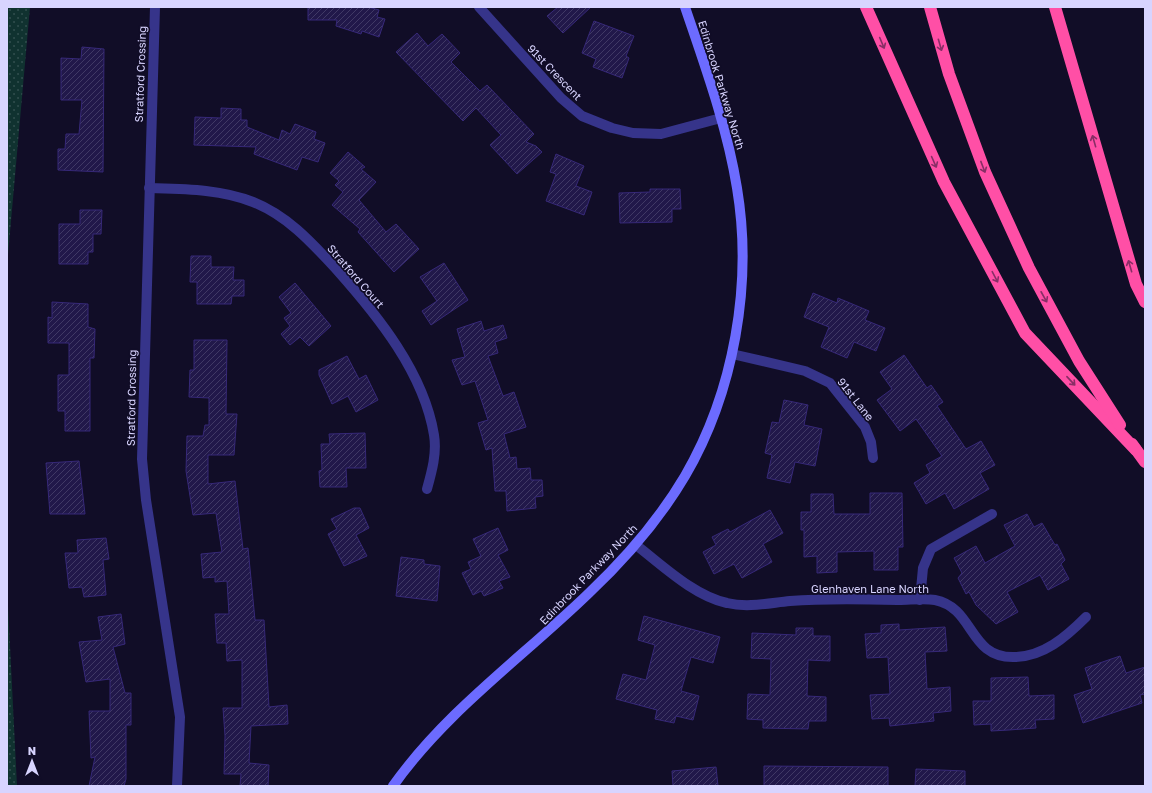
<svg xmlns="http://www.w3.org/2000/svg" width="1152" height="793" font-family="'Golos Text',sans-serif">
<defs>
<pattern id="grass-dots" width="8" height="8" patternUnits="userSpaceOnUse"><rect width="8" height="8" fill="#103230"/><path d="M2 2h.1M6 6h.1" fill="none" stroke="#324f4f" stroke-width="1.8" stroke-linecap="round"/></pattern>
<pattern id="building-hatch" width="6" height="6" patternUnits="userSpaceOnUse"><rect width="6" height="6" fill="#21184a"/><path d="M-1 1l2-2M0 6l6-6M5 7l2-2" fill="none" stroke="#403965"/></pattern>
</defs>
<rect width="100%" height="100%" fill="#110d27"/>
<!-- grass -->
<g fill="url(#grass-dots)">
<path d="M7,7H30L7,266Z"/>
<path d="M7,586L17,786H7Z"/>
</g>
<!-- building -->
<g fill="url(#building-hatch)" stroke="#362878">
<path d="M308,7H368L379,10L377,17L385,19L379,37L362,31L361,34L336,26L337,20H308Z"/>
<path d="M558,7H591L563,33L547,16Z"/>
<path d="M594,21L634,36L626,56L629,58L622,78L593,67L596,59L582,53Z"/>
<path d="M417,33L428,46L442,34L460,53L451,62L480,91L487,85L534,134L526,142L536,146L542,152L517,174L490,145L501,135L476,108L463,121L396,52Z"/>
<path d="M82,47L104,49L103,172L58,170V149H65L66,134H79L82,100H61V58L81,59Z"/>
<path d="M221,108L241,109V120H247V127L279,140L282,130L290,134L295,124L316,132L314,139L325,143L318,162L302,157L297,170L254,154L256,147L194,145L195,117L221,118Z"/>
<path d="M348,152L365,167L361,169L376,182L359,200L386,232L396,224L419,249L394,272L358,232L360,229L332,205L343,192L335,185L339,181L330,173Z"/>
<path d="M556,154L584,166L576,186L592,192L584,215L546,201L556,174L550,172Z"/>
<path d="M650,189H680L681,209H672V222L620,223L619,193L650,192Z"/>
<path d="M80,210H102L101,234H93V252H88V264H59V224H80Z"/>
<path d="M191,256H211V267H234L233,280H244V296H232L231,304H197V282H190Z"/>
<path d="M444,263L468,300L431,325L422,311L437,301L420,277Z"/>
<path d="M295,283L331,326L309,346L300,337L290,345L281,334L290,326L284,318L291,313L279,297Z"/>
<path d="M813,293L837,303L838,298L869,311L865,320L885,328L876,351L854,342L847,358L821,347L829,327L804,317Z"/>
<path d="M52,302L88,304V327L95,329L94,358H90V431H65V411H58V375H69V343H48V317L52,318Z"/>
<path d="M481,321L484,331L503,325L507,338L495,342L498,353L488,356L503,396L514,392L526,427L504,434L510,458L516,457L517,469L530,468L531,480H542L543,496L535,497L536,508L507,511L506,491H495L492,448L486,450L478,423L488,420L475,381L462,385L452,360L465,357L457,329Z"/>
<path d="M194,340H227L226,414H237L234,455H208V484L235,481L243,549L248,548L255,620H264L269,707L287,705L288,724L251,726L249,763L269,765L268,786H240L241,774H224L225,736L223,708H242V660L227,661L226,643H217L215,614H229L227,581L215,582V577L203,578L201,554L222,552L216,513L193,515L186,471L187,436H203L205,425H209V398L189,397L190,370H194Z"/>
<path d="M904,355L927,388L931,385L943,402L937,406L966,449L981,441L995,465L980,473L989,489L954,509L945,493L926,504L914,483L930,473L926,465L942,456L916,419L900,431L877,400L892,389L880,372Z"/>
<path d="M347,356L359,379L366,375L378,400L356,412L348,396L332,404L319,375V370Z"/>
<path d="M784,400L808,405L804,425L822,429L815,466L795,462L790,483L767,478L772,455L765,453L772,422L779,423Z"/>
<path d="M365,433L366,468H346L347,487H320L319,471L322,470L321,444H330L329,434Z"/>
<path d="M79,461L85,514H50L46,463Z"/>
<path d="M870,493H902L903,547H898V570H874V551L837,552V572L817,573V556L804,557V530H801V512H811V494H833L834,514H870Z"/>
<path d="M354,508H360L369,528L356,535L367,556L344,566L328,534L337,529L331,519Z"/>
<path d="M770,510L783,533L763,544L772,562L742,578L734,564L714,574L703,552L716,545L712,537L728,529L730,532Z"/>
<path d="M1027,514L1034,527L1042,523L1055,545L1057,544L1065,560L1061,564L1069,579L1048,590L1040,575L1007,592L1018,612L996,624L976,605L969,592L966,594L958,578L962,573L954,558L976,546L985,563L1015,546L1004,525Z"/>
<path d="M498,528L508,550L498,555L510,577L499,581L503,588L484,596L481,591L473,595L462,573L471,569L468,562L481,556L473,539Z"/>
<path d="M106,538L109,559L103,560L106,595L84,597L82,587L69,588L65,553H78L77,540Z"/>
<path d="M401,557L424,560V564L440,566L437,601L396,596Z"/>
<path d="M121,614L125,644L113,647L125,693H131V725H126V779L124,786H89L95,757L91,758L89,711H110V679L86,682L79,642L102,640L98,617Z"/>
<path d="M644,616L720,637L713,663L691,657L681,691L699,696L693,720L676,716L674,723L655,719L657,710L616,699L623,674L646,680L655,645L638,640Z"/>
<path d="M899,624V630L945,627L947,651L925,652L927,689L950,687L951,711L933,713L934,721L890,726L889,718L872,719L870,695L890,694L888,657L867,658L865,634L881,633V625Z"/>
<path d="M796,628H813V636H830V661L808,660L807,696L826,697V721H809L808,729L763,728V720L747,719L748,694L770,695L771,659L751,658L752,633L796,635Z"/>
<path d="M1120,656L1126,673L1145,667V694L1140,695L1142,703L1083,723L1074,695L1092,689L1085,668Z"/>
<path d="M1028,677L1029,696L1054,695V719L1035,720L1036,728L1009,730L991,731V724L974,725L973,701H991V678Z"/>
<path d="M764,766L888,767V786H764Z"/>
<path d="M716,767L718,786H673L672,771Z"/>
<path d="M916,769L965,771V786H915Z"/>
</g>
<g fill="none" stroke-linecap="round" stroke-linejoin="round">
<!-- lane -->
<path stroke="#36348a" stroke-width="10" d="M920,600L923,568L931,549L992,514"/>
<!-- street -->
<g stroke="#36348a" stroke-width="10">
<path d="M155,7L142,459L146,500L180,717L177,786"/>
<path d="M479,7L561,98L582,116L612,128L633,133L661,134L721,118"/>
<path d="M149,188C184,189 221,189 253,202C288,216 312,243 337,270C378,316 424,373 434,435C437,453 432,471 427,489"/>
<path d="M732,354L805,371L830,383L865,427L871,442L873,458"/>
<path d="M636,545C662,565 694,596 727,603C748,608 769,603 790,601C827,598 862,599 899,600C910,600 924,598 935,600C975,608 968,658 1014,657C1043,657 1066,637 1086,617"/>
</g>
<!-- secondary -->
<path stroke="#6c6bff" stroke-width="10" d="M393,786C446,711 523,657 589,593C626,558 659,520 685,476C734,392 753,284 737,188C727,126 705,66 685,7"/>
<!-- highway -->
<g stroke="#ff4fa6" stroke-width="12">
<path d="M866,7L944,182L1025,333L1136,450"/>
<path d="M930,7L949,74L985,172L1029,268L1079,361L1120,425"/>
<path d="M1055,7L1136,284L1145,302"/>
<path d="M1132,444L1145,462"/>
</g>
</g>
<!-- one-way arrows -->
<defs><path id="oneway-shaft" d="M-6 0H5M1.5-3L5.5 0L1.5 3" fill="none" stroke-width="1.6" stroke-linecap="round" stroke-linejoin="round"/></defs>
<g stroke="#882e66">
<use href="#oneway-shaft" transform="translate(882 43) rotate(67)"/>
<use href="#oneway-shaft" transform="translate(940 45) rotate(74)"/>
<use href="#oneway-shaft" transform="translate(1094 141) rotate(-106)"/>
<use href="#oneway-shaft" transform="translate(934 162) rotate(66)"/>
<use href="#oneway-shaft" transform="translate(983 167) rotate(69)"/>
<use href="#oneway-shaft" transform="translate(1130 266) rotate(-106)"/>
<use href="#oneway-shaft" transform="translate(995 277) rotate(62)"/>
<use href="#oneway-shaft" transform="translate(1044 297) rotate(61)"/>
<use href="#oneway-shaft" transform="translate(1071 381) rotate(47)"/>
</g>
<g text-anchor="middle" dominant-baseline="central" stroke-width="3.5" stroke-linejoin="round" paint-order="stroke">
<!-- street labels -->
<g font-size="11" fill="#d8d4ff" stroke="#110d27">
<text transform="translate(555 72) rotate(46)">91st Crescent</text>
<text transform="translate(140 74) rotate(-88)">Stratford Crossing</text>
<text transform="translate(722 85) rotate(73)">Edinbrook Parkway North</text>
<text transform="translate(356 276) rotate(49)">Stratford Court</text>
<text transform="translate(131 398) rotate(-89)">Stratford Crossing</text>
<text transform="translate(856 399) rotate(52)">91st Lane</text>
<text transform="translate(588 574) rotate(-46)">Edinbrook Parkway North</text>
<text x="870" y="588">Glenhaven Lane North</text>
</g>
</g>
<!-- border -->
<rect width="1152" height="793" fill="none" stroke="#d8d4ff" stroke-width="16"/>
<!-- north arrow -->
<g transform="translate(32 761)" stroke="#110d27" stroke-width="3" paint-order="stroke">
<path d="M0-3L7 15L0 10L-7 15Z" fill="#d8d4ff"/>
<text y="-6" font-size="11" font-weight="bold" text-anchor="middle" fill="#d8d4ff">N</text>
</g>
</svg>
